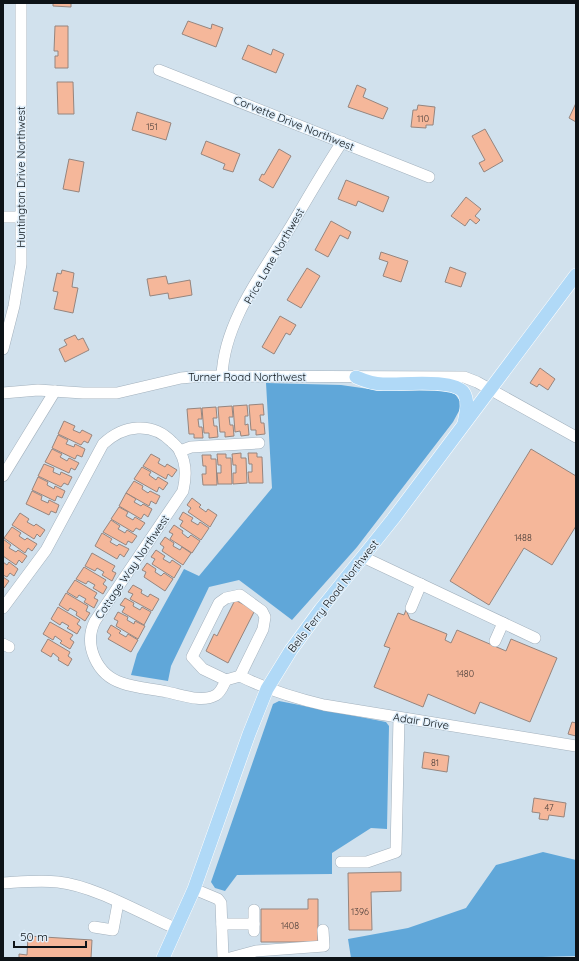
<svg xmlns="http://www.w3.org/2000/svg" width="579" height="961" font-family="Quicksand,sans-serif">
<rect width="100%" height="100%" fill="#d1e1ed"/>
<!-- forest -->
<g fill="#60a7d9">
<path d="M266,383L341,385L383,391L444,390L455,394L460,401V409L453,422L357,547L292,620L239,580L209,587L171,666L168,681L131,675L137,654L184,569L199,576L272,488Z"/>
<path d="M279,701L386,722L389,726L387,829L371,828L332,853V874L237,875L225,891L215,888L211,882L273,704Z"/>
<path d="M543,852L576,860V956L504,958H351L348,939L408,928L466,908L496,865Z"/>
</g>
<!-- building -->
<g fill="#f5b79a" stroke="#96857e">
<path d="M53,3H71V7L53,6Z"/>
<path d="M188,21L211,29L212,24L223,28L216,47L182,34Z"/>
<path d="M55,26H68V68H55V56H58V51H54Z"/>
<path d="M248,45L271,55L273,49L284,54L276,73L242,59Z"/>
<path d="M57,82H73L74,114H58Z"/>
<path d="M357,85L366,89L363,97L388,108L383,119L348,107Z"/>
<path d="M576,103V122L569,118Z"/>
<path d="M418,105L435,107L433,125H426V128L411,127L413,110H417Z"/>
<path d="M137,112L171,123L166,140L132,130Z"/>
<path d="M485,129L503,161L484,172L479,163L485,160L472,136Z"/>
<path d="M206,141L240,154L233,172L223,169L225,164L201,154Z"/>
<path d="M279,149L291,156L273,188L259,180L262,174L264,175Z"/>
<path d="M69,159L84,162L79,192L63,189Z"/>
<path d="M346,180L389,197L383,212L358,201L356,206L338,199Z"/>
<path d="M466,197L481,209L475,216L480,220L476,224L470,219L465,226L451,216Z"/>
<path d="M331,221L351,232L348,239L340,235L328,257L315,250Z"/>
<path d="M381,252L408,261L401,282L383,276L388,262L379,259Z"/>
<path d="M450,267L466,273L461,287L445,282Z"/>
<path d="M307,268L320,276L301,308L287,300Z"/>
<path d="M62,270L74,273L72,287L78,288L73,313L54,309L58,292L53,291L57,273L61,274Z"/>
<path d="M166,276L168,284L190,280L192,295L169,299L168,293L150,296L147,279Z"/>
<path d="M280,316L296,325L290,335L286,333L274,354L262,347Z"/>
<path d="M75,335L78,340L83,338L89,350L65,362L59,349L67,345L64,340Z"/>
<path d="M540,368L555,379L548,390L539,384L537,387L530,383Z"/>
<path d="M263,404L264,415H260L261,423H264L265,434L256,435V430H251L249,405Z"/>
<path d="M247,405L248,416H245V425L248,424L249,435L241,436L240,431L235,432L233,406Z"/>
<path d="M232,406L233,417H229L230,425H233L234,436L225,437V432H220L218,407Z"/>
<path d="M216,407L217,418H213L214,426H217L218,437L209,438V433H204L202,408Z"/>
<path d="M201,408L202,419H198L199,427H202L203,438H194V434H189L187,409Z"/>
<path d="M64,421L75,426L73,430L80,433L82,430L92,435L88,443L84,441L81,445L58,434Z"/>
<path d="M58,435L68,440L66,444L74,447L75,444L85,449L82,457L77,455L75,459L52,448Z"/>
<path d="M52,449L62,454L60,457L67,461L69,458L79,463L75,470L71,468L69,473L45,462Z"/>
<path d="M531,449L576,476V526L552,565L524,548L489,605L450,581Z"/>
<path d="M241,453V458H246L247,483L233,484V473H236V465H233L232,454Z"/>
<path d="M248,453H257V457H262L263,483H249L248,472H252V464H249Z"/>
<path d="M151,454L160,459L158,463L165,467L167,464L177,470L172,477L168,474L166,479L143,466Z"/>
<path d="M217,454H226V458H231L232,484H218L217,473H221V465H218Z"/>
<path d="M202,455H211V459H216L217,485H203L202,474H206V466H203Z"/>
<path d="M44,464L54,468L53,472L60,475L61,472L72,477L68,485L64,483L61,487L38,476Z"/>
<path d="M142,467L151,472L149,475L156,480L158,477L168,483L163,490L159,487L157,492L134,479Z"/>
<path d="M38,477L48,482L47,485L54,489L55,486L65,491L62,498L57,496L55,501L32,490Z"/>
<path d="M134,481L143,486L142,489L148,493L150,491L160,496L156,504L151,501L149,506L126,493Z"/>
<path d="M32,491L42,496L41,500L48,503L49,500L59,505L56,513L51,511L49,515L26,504Z"/>
<path d="M126,493L136,499L134,502L141,506L143,504L152,509L148,517L144,514L141,519L119,506Z"/>
<path d="M192,498L201,505L199,507L206,512L208,509L217,515L210,527L188,512L191,508L187,505Z"/>
<path d="M119,507L128,512L126,516L133,520L135,517L145,523L140,530L136,528L133,532L111,519Z"/>
<path d="M183,512L193,518L191,521L198,525L200,522L209,528L201,540L180,526L183,521L179,519Z"/>
<path d="M20,513L29,519L27,522L34,526L36,524L45,530L40,537L37,534L34,539L12,525Z"/>
<path d="M111,520L120,526L118,529L125,533L127,530L137,536L132,543L128,541L126,545L103,532Z"/>
<path d="M174,525L183,531L182,533L188,538L191,535L200,541L192,553L170,539L173,534L169,532Z"/>
<path d="M12,527L21,533L19,536L25,540L27,538L37,544L32,551L28,548L25,553L4,538Z"/>
<path d="M102,533L112,539L110,542L117,546L119,544L129,549L124,557L120,554L117,559L95,546Z"/>
<path d="M165,537L174,543L173,546L180,550L182,547L191,553L183,565L162,551L164,547L160,544Z"/>
<path d="M3,539L11,545L9,548L16,552L18,550L27,556L22,563L19,560L16,565L3,556Z"/>
<path d="M156,550L165,556L163,559L170,563L172,560L181,566L174,578L152,564L155,559L151,557Z"/>
<path d="M92,553L115,566L112,571L116,573L112,581L102,575L104,572L97,568L95,571L85,566Z"/>
<path d="M3,562L7,565L9,562L18,569L14,576L10,573L7,577L3,575Z"/>
<path d="M147,563L156,569L155,572L161,576L164,573L173,579L165,591L144,577L146,572L142,570Z"/>
<path d="M84,567L106,580L103,584L107,587L103,594L93,588L95,585L88,581L86,584L76,579Z"/>
<path d="M3,577L9,581L4,588L3,587Z"/>
<path d="M75,580L97,593L94,598L98,600L94,608L84,602L86,599L79,595L77,598L67,592Z"/>
<path d="M133,585L142,590L141,593L148,597L150,594L159,599L152,611L130,599L133,594L128,592Z"/>
<path d="M66,593L88,606L86,611L90,613L85,621L76,615L77,612L70,608L68,611L59,605Z"/>
<path d="M125,598L134,603L133,606L140,610L142,607L151,612L144,625L122,612L125,607L120,605Z"/>
<path d="M235,600L255,610L228,663L206,651L214,634L217,636Z"/>
<path d="M58,607L80,620L77,624L81,627L77,634L67,628L69,626L62,622L60,625L51,619Z"/>
<path d="M406,610L410,619L447,634L445,640L451,643L457,630L506,651L511,639L557,658L530,722L480,702L475,714L428,694L423,707L374,687L390,648L384,646L398,613L404,615Z"/>
<path d="M118,612L128,617L127,620L134,624L135,621L145,626L138,639L116,626L118,621L114,619Z"/>
<path d="M50,622L73,635L70,639L74,642L70,649L60,643L62,641L55,636L53,640L43,634Z"/>
<path d="M111,625L121,631L119,633L126,637L128,634L138,640L131,652L108,639L111,635L107,632Z"/>
<path d="M48,639L70,652L68,656L72,659L68,666L58,660L59,658L53,653L51,657L41,651Z"/>
<path d="M572,722L576,723V736L568,734Z"/>
<path d="M424,752L449,756L447,772L422,768Z"/>
<path d="M534,798L566,803L564,817L549,815L548,820L539,819L540,813L532,812Z"/>
<path d="M401,872V891L371,892L372,930H349L348,873Z"/>
<path d="M308,899H318V942H261V909H308Z"/>
<path d="M28,936L92,940L91,958H19V954L27,955Z"/>
</g>
<g fill="none" stroke-linecap="round" stroke-linejoin="round">
<defs>
<g id="minor">
<path d="M159,70L429,177"/>
<path d="M3,217H21"/>
<path d="M3,349L14,306L21,264V3"/>
<path d="M222,376C224,323 261,275 288,231C306,201 323,171 342,142"/>
<path d="M3,393L38,390L83,393H117L181,378L203,376L464,377L477,382L576,437"/>
<path d="M180,451L191,447L259,443"/>
<path d="M3,476L55,391"/>
<path d="M363,557L535,638"/>
<path d="M3,608L46,550L103,444C123,425 152,421 172,442C175,445 179,448 180,452C187,464 186,478 183,491L95,621C83,645 97,675 122,683C136,688 153,689 167,692C182,695 202,703 216,695C221,692 223,686 226,680"/>
<path d="M411,608L421,584"/>
<path d="M495,641L503,623"/>
<path d="M3,644L9,647"/>
<path d="M226,680L240,676C268,690 294,698 324,705L576,746"/>
<path d="M226,680L203,669L192,657L219,603L226,598L240,595L262,611L265,617L263,629L240,676"/>
<path d="M341,862H367L396,852L399,718"/>
<path d="M3,883C21,882 40,880 58,882C95,886 142,914 177,929"/>
<path d="M194,889L218,899L221,903L223,958"/>
<path d="M254,910V931"/>
<path d="M222,924H254"/>
<path d="M94,927L113,930L118,903"/>
<path d="M230,958L256,951L324,946L323,930"/>
</g>
<g id="major">
<path d="M356,377C365,381 373,384 383,384C400,385 454,378 464,393C469,402 466,413 464,423"/>
<path d="M163,958L194,889L249,734L267,689L291,650L321,609L393,519L576,275"/>
</g>
</defs>
<!-- minor casing -->
<use href="#minor" stroke="#a3b1bd" stroke-width="12"/>
<!-- major casing -->
<use href="#major" stroke="#fff" stroke-width="14"/>
<!-- minor -->
<use href="#minor" stroke="#fff" stroke-width="11"/>
<!-- major -->
<use href="#major" stroke="#b0d9f7" stroke-width="13"/>
</g>
<g text-anchor="middle" dominant-baseline="central" stroke-width="3" stroke-linejoin="round" paint-order="stroke">
<!-- number labels -->
<g font-size="9" fill="#473c38">
<text x="423" y="118">110</text>
<text x="152" y="126">151</text>
<text x="523" y="537">1488</text>
<text x="465" y="673">1480</text>
<text x="435" y="762">81</text>
<text x="549" y="807">47</text>
<text x="360" y="911">1396</text>
<text x="290" y="925">1408</text>
</g>
<!-- street labels -->
<g font-size="11" fill="#0d1317" stroke="#dfeefa">
<text transform="translate(294 123) rotate(22)">Corvette Drive Northwest</text>
<text transform="translate(21 177) rotate(-90)">Huntington Drive Northwest</text>
<text transform="translate(274 256) rotate(-60)">Price Lane Northwest</text>
<text x="247" y="377">Turner Road Northwest</text>
<text transform="translate(132 567) rotate(-56)">Cottage Way Northwest</text>
<text transform="translate(333 596) rotate(-52)">Bells Ferry Road Northwest</text>
<text transform="translate(421 721) rotate(9)">Adair Drive</text>
</g>
</g>
<!-- border -->
<rect width="579" height="961" fill="none" stroke="#0d1317" stroke-width="8"/>
<!-- scale -->
<path d="M14 941v6h72v-6" fill="none" stroke="#0d1317" stroke-width="2"/>
<text x="20" y="941" font-size="12" fill="#0d1317" stroke="#dfeefa" stroke-width="3" paint-order="stroke">50 m</text>
</svg>
